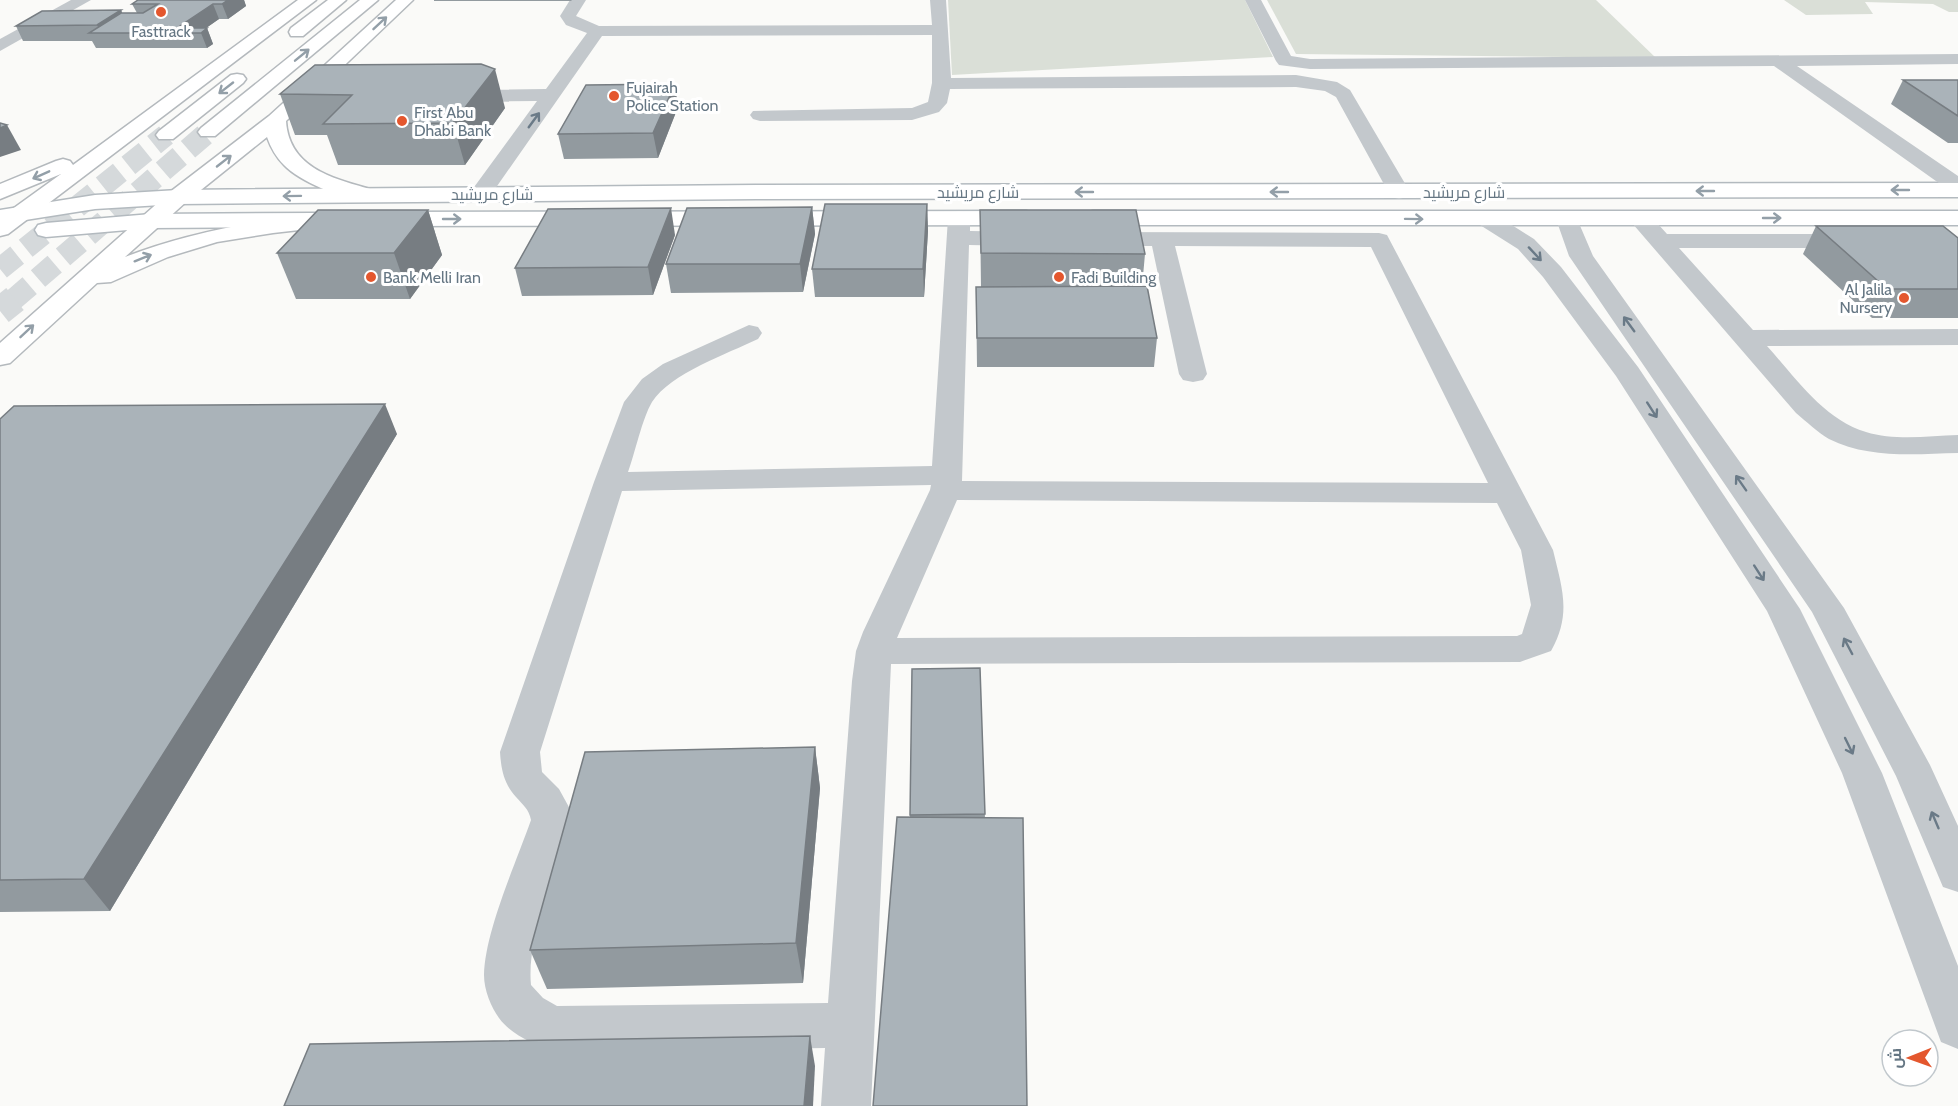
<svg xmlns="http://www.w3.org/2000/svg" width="1958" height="1106" font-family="Cabin,Cairo,sans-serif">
<rect width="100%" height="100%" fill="#fafaf8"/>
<!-- green -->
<g fill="#dadfd7">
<path d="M948,0H1245L1273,57L952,75Z"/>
<path d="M1267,0H1596L1656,58L1296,54Z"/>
<path d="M1784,0H1958V12H1949L1933,4L1865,2L1873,14L1806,15Z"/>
</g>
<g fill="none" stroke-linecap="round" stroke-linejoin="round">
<!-- trunk-tunnel-far1 -->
<g stroke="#d5d9db" stroke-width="22" stroke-dasharray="22 11" stroke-linecap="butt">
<path d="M0,269L166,135"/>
<path d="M13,300L208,132"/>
</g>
<!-- trunk-tunnel -->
<path stroke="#d5d9db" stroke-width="28" stroke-dasharray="28 14" stroke-linecap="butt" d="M0,311L15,299"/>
<defs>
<g id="secondary">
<path d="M1958,183V197L756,199L178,204L95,209L0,224V210L95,195L178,190L756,185Z"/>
<path d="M1026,211L1034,213L1037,218L1034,223L1026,225L385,226L377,224L374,219L377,214L385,212Z"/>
<path d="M1093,211H1958V225H1093L1085,223L1082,218L1085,213Z"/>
<path d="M315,213L323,215L326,220L323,225L315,227L151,228L46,237L38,235L35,230L38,225L46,223L151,214Z"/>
</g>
<g id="trunk">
<path d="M298,0H316L8,234L0,236V218L61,174L0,199V184L56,161L63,159L70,161L73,165Z"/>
<path d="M328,0H346L303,36H291L289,32L291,28Z"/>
<path d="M360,0H378L215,136H201L198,132L201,128Z"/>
<path d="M396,0H413L286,121C289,169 335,179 374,190L377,195L374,200C352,205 299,181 284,165C276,157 271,148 267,137L186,202L125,257C193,231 262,219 335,213L343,215L346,220L343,225L273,233L217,242L168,257L111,282L97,283L10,363L0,365V343L170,192L269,116Z"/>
<path d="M237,74L243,75L246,79L243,83L173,139H159L156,135L159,131L231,75Z"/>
</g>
</defs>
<!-- secondary casing -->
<use href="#secondary" stroke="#b3babf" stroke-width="3"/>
<!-- trunk casing -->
<use href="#trunk" stroke="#b4b9bd" stroke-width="3"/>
<!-- minor -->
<g fill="#c3c8cc" fill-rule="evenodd">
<path d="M71,0H91L0,51V39Z"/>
<path d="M570,0H586L576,16L599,26L932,25L930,0H946L951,78L1296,75L1337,82L1350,90L1410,192L1407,197L1399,199L1391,197L1336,97L1325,91L1296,87L950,89L947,103L939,112L912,120L760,121L753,119L750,115L753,111L912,108L928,102L932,83V35L602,36L488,199L480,201L472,199L469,194L537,101L457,102L450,100L448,96L450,92L457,90L546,89L587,33L566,25L560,16Z"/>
<path d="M1245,0H1261L1291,56L1310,59L1958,54V64L1797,66L1958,176V192L1950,191L1774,66L1310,69L1279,65L1276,61Z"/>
<path d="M959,211L967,213L970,218V231L1025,232L1033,234L1037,239L1033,244L1025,246L969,245L962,481L1488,483L1371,247L1175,246L1207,374L1203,380L1193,382L1183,380L1179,374L1152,246H1098L1090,244L1086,239L1090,234L1098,232L1379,233L1387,235L1553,550C1562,588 1572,614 1551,651L1520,662L891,664L871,1106H821L825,1048L554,1052C535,1044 512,1036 499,1018C491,1007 484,990 484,975C485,931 516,863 531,820C529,809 523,805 516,797C504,784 501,769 500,752L594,482L624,402L642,379L663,364L749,325L758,327L762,333L758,339C727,354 671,373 652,402C642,419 635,453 628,472L932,466L948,218L951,213ZM931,485L930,490L863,632L856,651L852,681L828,1003L557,1006L543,998L531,985C526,937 558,866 573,820L570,809L559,789L542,772L540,752L622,491ZM957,500L1497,503L1521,550L1531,605L1522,634L1517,636L897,638Z"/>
<path d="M1640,211L1648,213L1667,234H1853L1861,236L1865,241L1861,246L1853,248H1679L1753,330L1958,329V345L1767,346C1795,377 1824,420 1866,432C1895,441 1929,436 1958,435V453C1915,454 1869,459 1829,439C1817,432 1807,422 1796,413L1632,223L1629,218L1632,213Z"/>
</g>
<!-- tertiary -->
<g fill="#c3c8cc" fill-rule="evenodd">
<path d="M1567,212L1575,214L1593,256L1844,608L1930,765L1958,826V892L1943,887L1896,776L1812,612L1569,256L1556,219L1559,214Z"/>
<path d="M1488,213L1496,215L1534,239L1561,267L1638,367L1800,609L1882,773L1958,966V1049L1941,1042L1842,773L1767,611L1616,376L1543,277L1518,249L1480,225L1477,220L1480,215Z"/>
</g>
<!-- secondary -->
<use href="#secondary" fill="#fff" fill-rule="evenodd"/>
<!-- trunk -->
<use href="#trunk" fill="#fff" fill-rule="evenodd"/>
</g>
<!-- wall -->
<g fill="#929a9f">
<path d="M138,0H244L246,6L228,19H219L206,28H207L213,44L207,48H96L92,41H23L16,26L121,10L122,13H137L132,4Z"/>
<path d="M434,0H572L571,1H434Z"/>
<path d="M315,65L505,108L465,165H338L327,135H295L280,94Z"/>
<path d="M1903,80H1958V143H1948L1891,104Z"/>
<path d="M678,107L658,158L564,159L558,134Z"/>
<path d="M927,204L928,231L924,297H815L812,269Z"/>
<path d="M812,207L815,234L803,292L671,293L666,264Z"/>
<path d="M428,210L442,255L410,299H296L277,253Z"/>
<path d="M980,210L1145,254L1142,287L1157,338L1154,367H977L976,287H981Z"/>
<path d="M1816,226L1958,238V318H1872L1803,254Z"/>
<path d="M675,235L653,295L522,296L515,268Z"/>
<path d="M0,419L397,434L110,911L0,912Z"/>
<path d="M980,668L985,818L910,817L912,669Z"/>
<path d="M815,747L820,788L803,983L547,989L530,950Z"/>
</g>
<!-- shaded-wall -->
<g fill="#777d82">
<path d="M228,0H244L246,6L228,19L222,4Z"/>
<path d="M213,4L219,19L199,33L177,28Z"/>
<path d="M121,10L127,25L101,33L97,25Z"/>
<path d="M207,28L213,44L207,48L201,33Z"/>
<path d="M495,69L505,108L465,165L453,123Z"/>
<path d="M675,84L678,107L658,158L653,133Z"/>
<path d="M7,125L21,150L0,157V128Z"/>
<path d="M927,204L928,231L924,297L923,269Z"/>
<path d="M812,207L815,234L803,292L800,264Z"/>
<path d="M671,208L675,235L653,295L648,267Z"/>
<path d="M428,210L442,255L410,299L394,253Z"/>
<path d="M385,404L397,434L110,911L84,879Z"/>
<path d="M815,747L820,788L803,983L796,943Z"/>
<path d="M810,1036L815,1066L813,1106H804Z"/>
</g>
<!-- building -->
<g fill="#aab3b9" stroke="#777d82" stroke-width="1.5">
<path d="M138,0H228L222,4H213L177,28H207L201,33H89L121,13H143L158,4H132Z"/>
<path d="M121,10L97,25L16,26L42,11Z"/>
<path d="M481,64L495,69L453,123L323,124L352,95L280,94L315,65Z"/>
<path d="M1903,80H1958V116Z"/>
<path d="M675,84L653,133L558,134L586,85Z"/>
<path d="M0,123L7,125L0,128Z"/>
<path d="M825,204H927L923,269H812Z"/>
<path d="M812,207L800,264H666L687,208Z"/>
<path d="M671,208L648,267L515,268L548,209Z"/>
<path d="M318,210H428L394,253H277Z"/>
<path d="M980,210H1136L1145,254L981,253Z"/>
<path d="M1816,226H1943L1958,238V289H1887Z"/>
<path d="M1147,286L1157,338H977L976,287Z"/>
<path d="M385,404L84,879L0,880V419L14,406Z"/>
<path d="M980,668L985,814L910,815L912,669Z"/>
<path d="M815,747L796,943L530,950L585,752Z"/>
<path d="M897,817L1023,818L1027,1106H873Z"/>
<path d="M810,1036L804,1106H284L310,1044Z"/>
</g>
<!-- one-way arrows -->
<defs><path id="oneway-shaft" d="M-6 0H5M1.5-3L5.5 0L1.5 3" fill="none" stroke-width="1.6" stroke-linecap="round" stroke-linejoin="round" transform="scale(1.5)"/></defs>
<g stroke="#939fa8">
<use href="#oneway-shaft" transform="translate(380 23) rotate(-43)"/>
<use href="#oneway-shaft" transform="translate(302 55) rotate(-39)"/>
<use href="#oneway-shaft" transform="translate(226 88) rotate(142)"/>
<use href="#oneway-shaft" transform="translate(224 161) rotate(-38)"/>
<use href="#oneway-shaft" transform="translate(41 175) rotate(156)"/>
<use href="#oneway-shaft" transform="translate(1900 190) rotate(180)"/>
<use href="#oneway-shaft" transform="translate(1705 191) rotate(180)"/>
<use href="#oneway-shaft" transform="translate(1084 192) rotate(-180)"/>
<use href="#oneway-shaft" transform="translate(1279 192) rotate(-180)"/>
<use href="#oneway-shaft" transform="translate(292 196) rotate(179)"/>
<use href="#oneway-shaft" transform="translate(1772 218)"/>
<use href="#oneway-shaft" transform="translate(452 219)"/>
<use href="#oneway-shaft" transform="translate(1414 219) rotate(1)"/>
<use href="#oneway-shaft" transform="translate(143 258) rotate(-22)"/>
<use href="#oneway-shaft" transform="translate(27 331) rotate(-43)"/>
</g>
<g stroke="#6a7a87">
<use href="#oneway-shaft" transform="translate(534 120) rotate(-54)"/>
<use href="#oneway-shaft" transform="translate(1535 254) rotate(47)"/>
<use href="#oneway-shaft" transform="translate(1629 324) rotate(-126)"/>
<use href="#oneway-shaft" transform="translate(1652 410) rotate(57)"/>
<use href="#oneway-shaft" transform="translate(1741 483) rotate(-125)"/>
<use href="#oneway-shaft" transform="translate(1759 573) rotate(57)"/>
<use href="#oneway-shaft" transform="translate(1848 646) rotate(-118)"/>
<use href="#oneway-shaft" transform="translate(1849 746) rotate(64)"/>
<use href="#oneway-shaft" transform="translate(1935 820) rotate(-113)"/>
</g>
<!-- markers -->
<g fill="#e4572e" stroke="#fff" stroke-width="2">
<circle cx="161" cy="12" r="6"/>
<circle cx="614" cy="96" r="6"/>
<circle cx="402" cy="121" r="6"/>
<circle cx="371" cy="277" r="6"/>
<circle cx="1059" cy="277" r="6"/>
<circle cx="1904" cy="298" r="6"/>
</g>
<g text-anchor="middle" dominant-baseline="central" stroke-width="6" stroke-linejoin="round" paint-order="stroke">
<!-- far-poi labels -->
<g font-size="16" fill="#657683" stroke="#fff" text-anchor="start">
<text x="161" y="31" text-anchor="middle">Fasttrack</text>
<text x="626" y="87">Fujairah<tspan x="626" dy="18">Police Station</tspan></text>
<text x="414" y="112">First Abu<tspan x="414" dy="18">Dhabi Bank</tspan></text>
<text x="383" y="277">Bank Melli Iran</text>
<text x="1071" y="277">Fadi Building</text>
<text x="1892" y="289" text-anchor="end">Al Jalila<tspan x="1892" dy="18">Nursery</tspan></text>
</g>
<!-- far-street labels -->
<g font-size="16" fill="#657683" stroke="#fff">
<text x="978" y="192">شارع مريشيد</text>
<text x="1464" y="192">شارع مريشيد</text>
<text x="492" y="194">شارع مريشيد</text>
</g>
</g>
<!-- north arrow -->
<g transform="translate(1910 1058) rotate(269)"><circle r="28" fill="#ffffff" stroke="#c1c8cd" stroke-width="1.5"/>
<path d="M0-4.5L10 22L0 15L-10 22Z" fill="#e4572e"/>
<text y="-9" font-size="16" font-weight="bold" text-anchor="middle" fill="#657683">ش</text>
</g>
</svg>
